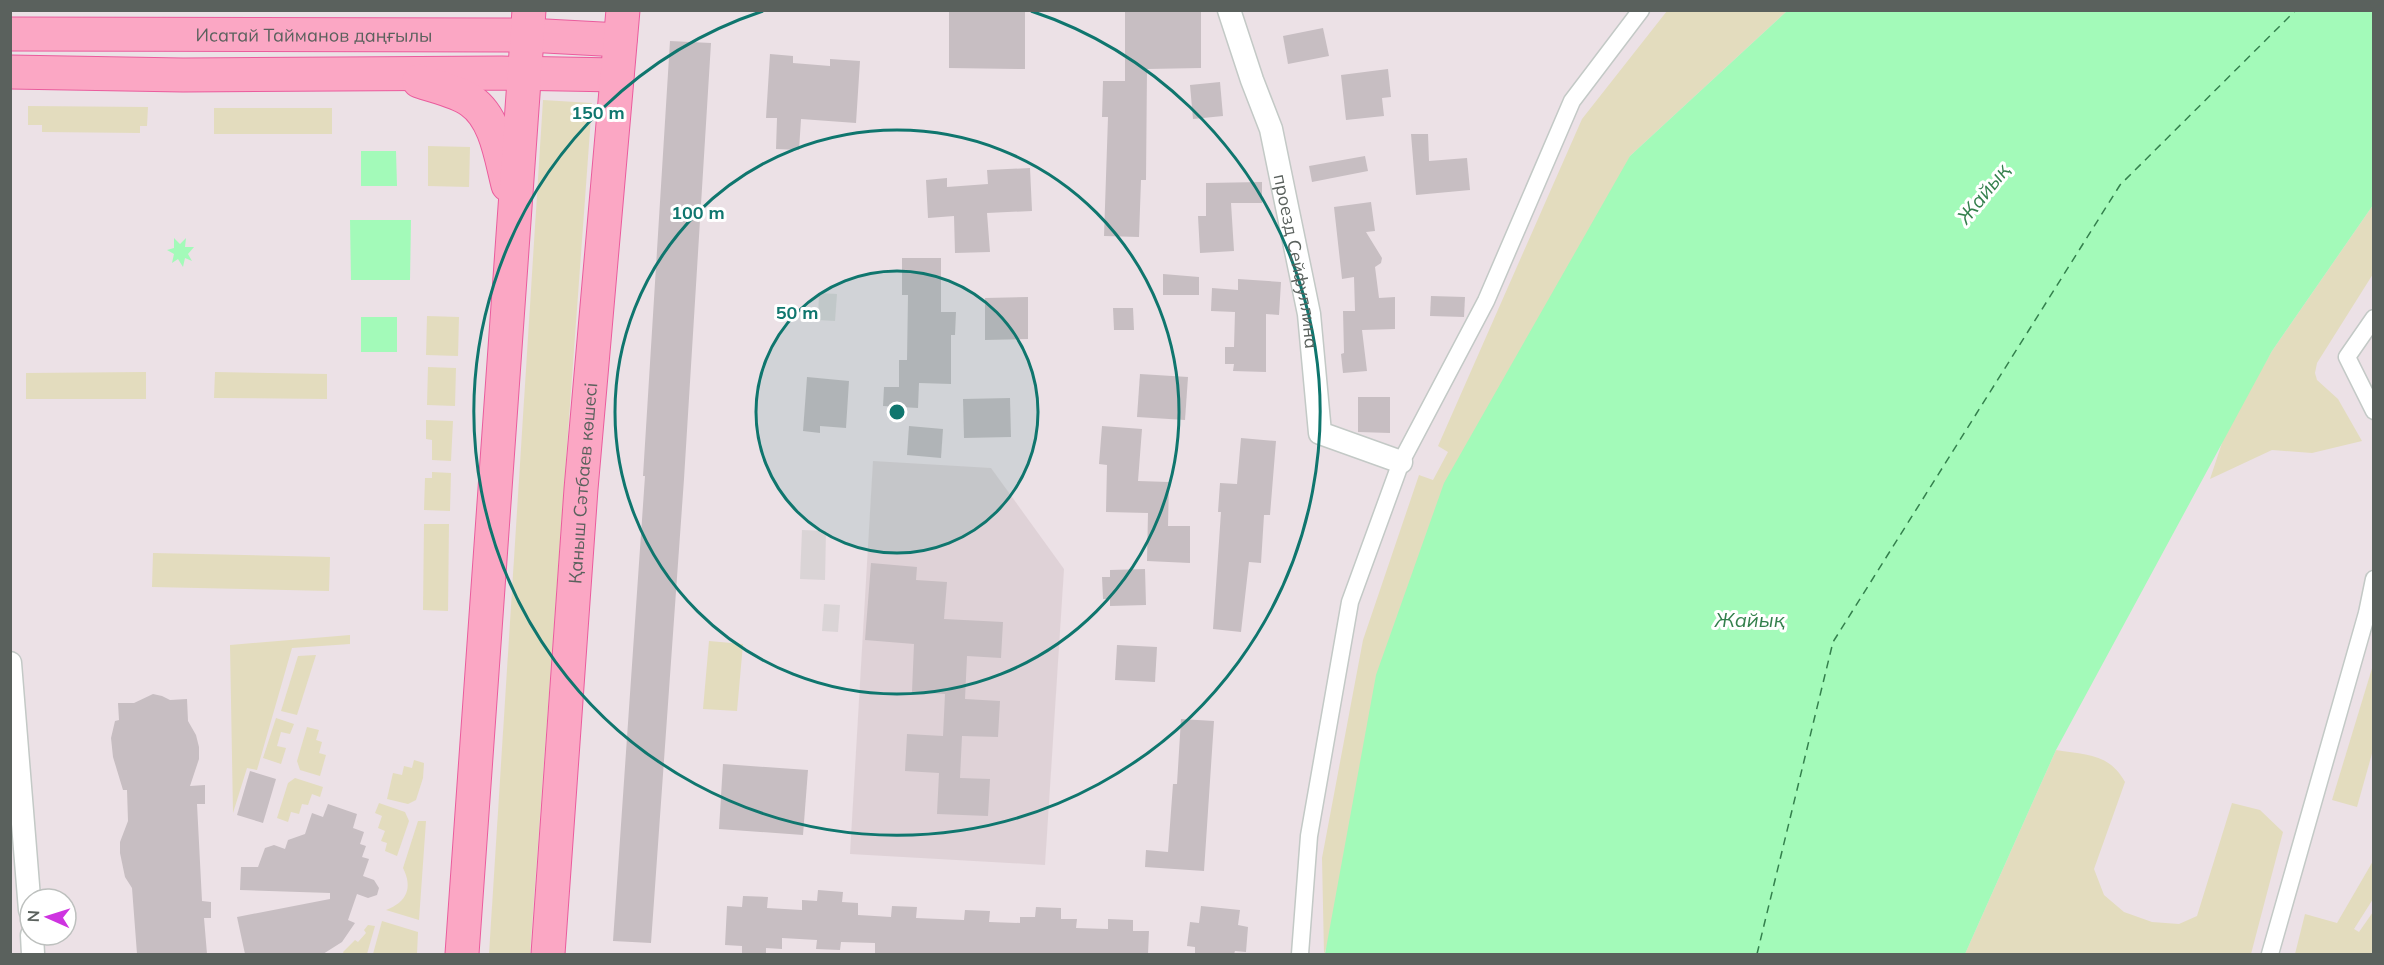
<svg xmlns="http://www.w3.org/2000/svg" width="2384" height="965" font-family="Mulish,sans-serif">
<rect width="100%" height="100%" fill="#ece1e6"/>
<!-- industrial -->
<g fill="#dad4d6">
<path d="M819,293L837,294L835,321L818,320Z"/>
<path d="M802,530L826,531L825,580L800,579Z"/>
<path d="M824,604L840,605L838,632L822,631Z"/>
</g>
<!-- education -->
<path fill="#dfd2d7" d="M873,461L991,468L1064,569L1045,865L850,854Z"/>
<!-- green -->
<g fill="#e3dcbe">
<path d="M1667,11H1787L1630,156L1324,954L1322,858L1363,640L1419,475L1433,480L1448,452L1438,446L1582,119Z"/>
<path d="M543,100L592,103L530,954H489Z"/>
<path d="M28,106L148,107L147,126H140V133L42,132V125H28Z"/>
<rect x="214" y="108" width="118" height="26"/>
<path d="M428,146L470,147L469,187L428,186Z"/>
<path d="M2373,205V274L2317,363L2315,373L2317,380L2338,399L2362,441L2312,453L2272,450L2210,479L2226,431L2272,351Z"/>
<path d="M427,316L459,317L458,356L426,355Z"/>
<path d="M428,367L456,368L455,406L427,405Z"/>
<path d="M146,372V399H26V373Z"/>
<path d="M215,372L327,374V399L214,398Z"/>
<path d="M426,420L453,421L451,461L432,460V440L426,439Z"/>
<path d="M432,472L451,473L450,511L424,510L425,478H432Z"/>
<path d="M424,524H449L448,611L423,610Z"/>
<path d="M153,553L330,557L329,591L152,587Z"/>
<path d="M350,635V644L292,648L257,770L247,768L233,813L230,645Z"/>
<path d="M709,641L743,644L737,711L703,709Z"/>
<path d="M316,655L297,715L281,711L298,656Z"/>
<path d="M2373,665V750L2357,807L2332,800Z"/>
<path d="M276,718L294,724L290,734L281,732L277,746L286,748L281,764L263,758Z"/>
<path d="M307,727L319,730L316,740L322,742L319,753L326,755L320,776L300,770L297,761Z"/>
<path d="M2056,750C2086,755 2109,753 2125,782L2094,869L2104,895L2124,912L2152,922L2179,924L2197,916L2232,803L2260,810L2283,832L2251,954H1965Z"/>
<path d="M414,760L424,763L423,778L416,800L408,804L387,799L393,773L402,775L404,766L412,768Z"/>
<path d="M295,778L323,787L320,797L312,794L308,805L302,804L299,814L291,812L288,822L277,818L288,783Z"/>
<path d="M379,803L405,812L409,821L397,856L385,851L387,843L381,841L385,831L378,828L382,816L375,813Z"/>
<path d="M418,821H426L419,920L386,910C407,902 413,888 403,868Z"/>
<path d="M2373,861V899L2354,929L2359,932L2373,912V954H2295L2305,914L2337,923Z"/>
<path d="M382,921L418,932L417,954H373Z"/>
<path d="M368,925L375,926L367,954H344L343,952L355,940L358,942L366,933L364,930Z"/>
</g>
<!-- water -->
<g fill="#a3fab9">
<path d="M1787,11H2373V205L2272,351L2056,750L1965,954H1325L1376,675L1444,483L1630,156Z"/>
<path d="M361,151H396L397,186H361Z"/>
<path d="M350,220H411L410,280H351Z"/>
<path d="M174,238L180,244L186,238L185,247H194L188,254L192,261L185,258L183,267L178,259L172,263L174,254L167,250L174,248Z"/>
<rect x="361" y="317" width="36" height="35"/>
</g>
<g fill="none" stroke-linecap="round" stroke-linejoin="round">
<!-- ferry -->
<path stroke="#34804d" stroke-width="1.5" stroke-dasharray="8 6" stroke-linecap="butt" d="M1757,954L1833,642L2120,185L2296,10"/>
</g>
<!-- building -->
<g fill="#c7bec2">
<path d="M949,10H1025V69L949,68Z"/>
<path d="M1125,10H1201V68L1147,69L1146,180H1141L1139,237L1104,236L1108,117H1102L1103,81H1125Z"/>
<path d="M1323,28L1329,56L1288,64L1283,36Z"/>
<path d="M670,41L711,43L684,479L651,943L613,941L645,476H643Z"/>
<path d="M770,54L793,56V63L830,66V59L860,61L856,123L801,119L799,150L776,149L777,118H766Z"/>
<path d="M1388,69L1391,97L1382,98L1384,116L1346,120L1341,75Z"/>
<path d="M1220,82L1223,116L1193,119L1190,85Z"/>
<path d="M1411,134H1428L1429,161L1467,158L1470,190L1416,195Z"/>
<path d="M1365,156L1368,171L1312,182L1309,166Z"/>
<path d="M1030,168L1032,211L987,213L990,252L955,253L954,216L928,218L926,180L947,178V187L988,184L987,170Z"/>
<path d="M1262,182V203H1231L1234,251L1200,253L1198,216H1206V183Z"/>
<path d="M1371,202L1375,231L1366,232L1382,258L1381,263L1375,267L1379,298L1395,297V329L1362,330L1367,371L1343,373L1341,354L1344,353L1343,311H1355L1354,277L1342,279L1334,207Z"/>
<path d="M902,258H941V312H956L955,335H951V384L919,383L918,408L883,406L884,387H899V360H907L908,295H902Z"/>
<path d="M1163,274L1199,277V295H1163Z"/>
<path d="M1238,279L1281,282L1279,315L1266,314V372L1233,371L1234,364H1225V347H1234L1235,312L1211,311L1212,288L1238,290Z"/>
<path d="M1431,296L1465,297L1464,317L1430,316Z"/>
<path d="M1028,297V339L985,340V298Z"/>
<path d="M1113,308H1133L1134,330H1114Z"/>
<path d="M1140,374L1188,377L1185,420L1137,417Z"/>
<path d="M807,377L849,381L846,428L820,426V433L803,431Z"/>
<path d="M1358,397H1390V433L1358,432Z"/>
<path d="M1010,398L1011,437L964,438L963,399Z"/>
<path d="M909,426L943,429L941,458L907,455Z"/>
<path d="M1102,426L1142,429L1138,481L1169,482L1168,526H1190V563L1147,561L1148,513L1106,512L1107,465L1099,464Z"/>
<path d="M1241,438L1276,441L1270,515H1264L1261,563L1249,562L1241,632L1213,629L1221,512H1218L1220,483L1237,484Z"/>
<path d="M871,563L917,567L916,580L947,582L944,619L1003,622L1001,658L967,656L965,699L1000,701L998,737L962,736L960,778L990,779L988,816L937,814L939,773L905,771L907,734L943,736L945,694L912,692L914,644L865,640Z"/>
<path d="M1145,569L1146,605L1110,606V599H1103L1102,577H1110V570Z"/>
<path d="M1117,645L1157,647L1155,682L1115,680Z"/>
<path d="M153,694L162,696L170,700L187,699L188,721L196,735L199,747V759L190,786L205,785V804H197L202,901L211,902V918H204L207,954H137L132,888L125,877L120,853V842L128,821L127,790H123L113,757L111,738L115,721L119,720L118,703H134Z"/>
<path d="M1181,719L1214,721L1204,871L1145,867L1146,850L1168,852L1173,784H1177Z"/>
<path d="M723,764L808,770L803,835L719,829Z"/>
<path d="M250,771L276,779L263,823L237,815Z"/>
<path d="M328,804L357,814L353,828L364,832L360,844L366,846L362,857L369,859L363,876L374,880L379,888L377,895L368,898L357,894L348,920L355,923L342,942L323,954H245L237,917L330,899V893L240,890L241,867H258L265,848L274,845L285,849L288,840L305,834L312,813L323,817Z"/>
<path d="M818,890L843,892L842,902L858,903V915L891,917L892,906L917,907L916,918L964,920L965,910L990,911L989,922L1020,923V917H1035L1036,907L1061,908V919H1077L1076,928L1108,929V919L1133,920V931H1149L1148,954H875V943L841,942L840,950L816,949L817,940L782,938V949L766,948V954H742V946L725,945L727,906L742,907L743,896L768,897L767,908L802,910V900L817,901Z"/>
<path d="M1201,906L1240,910L1238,925L1248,927L1246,952L1235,951L1234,954H1195V947L1187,946L1190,922L1199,923Z"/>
</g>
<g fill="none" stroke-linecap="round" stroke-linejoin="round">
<defs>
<g id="pedestrian">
<path d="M2374,318L2347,357L2374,411"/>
<path d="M1300,954L1309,836L1350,602L1401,462L1486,301L1572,101L1641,10"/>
<path d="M2270,954L2367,613L2374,579"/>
</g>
<g id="minor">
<path id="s1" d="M1229,10L1252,80L1271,129L1309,314L1320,433L1401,462"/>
<path d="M10,663L30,910"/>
<path d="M32,935L33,954"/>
</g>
<g id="primary">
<path id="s2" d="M10,34L527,35L620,40"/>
<path d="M10,72L183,75L502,73L617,75"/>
<path d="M419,81C436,87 457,91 471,101C496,118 501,158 508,185"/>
<path d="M462,954L529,10"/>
<path id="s3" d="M548,954L581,489L623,10"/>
</g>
</defs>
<!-- pedestrian casing -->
<use href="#pedestrian" stroke="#c3c9c6" stroke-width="19"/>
<!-- minor casing -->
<use href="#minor" stroke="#c3c9c6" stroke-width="25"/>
<!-- primary casing -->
<use href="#primary" stroke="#ea5c9d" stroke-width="35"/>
<!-- pedestrian -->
<use href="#pedestrian" stroke="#fff" stroke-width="16"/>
<!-- minor -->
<use href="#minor" stroke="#fff" stroke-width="22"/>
<!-- primary -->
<use href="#primary" stroke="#fba7c4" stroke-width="33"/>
</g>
<!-- distance rings -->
<circle cx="897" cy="412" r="141" fill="#0f766e" fill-opacity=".12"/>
<g fill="none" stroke="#0f766e" stroke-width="3">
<circle cx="897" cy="412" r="141"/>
<circle cx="897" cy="412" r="282"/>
<path d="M1031 11A423 423 0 1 1 763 11"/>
</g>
<g text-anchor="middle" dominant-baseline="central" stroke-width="6" stroke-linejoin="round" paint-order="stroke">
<!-- street labels -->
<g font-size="18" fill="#5a615d" stroke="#fff">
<text stroke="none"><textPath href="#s2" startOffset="304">Исатай Тайманов даңғылы</textPath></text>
<text stroke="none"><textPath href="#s1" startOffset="261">проезд Сейфуллина</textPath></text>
<text stroke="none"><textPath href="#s3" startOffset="472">Қаныш Сәтбаев көшесі</textPath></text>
</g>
<!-- water labels -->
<g font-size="20" font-style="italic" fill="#34804d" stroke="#fff">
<text transform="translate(1983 193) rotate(-51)">Жайық</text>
<text x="1750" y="619">Жайық</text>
</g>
</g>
<circle cx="897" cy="412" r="9" fill="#0f766e" stroke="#fff" stroke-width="3"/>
<g font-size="18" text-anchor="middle" font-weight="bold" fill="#0f766e" stroke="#fff" stroke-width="6" stroke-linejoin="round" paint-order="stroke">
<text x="598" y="119">150 m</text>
<text x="698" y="219">100 m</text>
<text x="797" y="319">50 m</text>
</g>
<!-- border -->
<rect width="2384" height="965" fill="none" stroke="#5a615d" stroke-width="24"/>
<!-- north arrow -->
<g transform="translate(48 917) rotate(273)"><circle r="28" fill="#ffffff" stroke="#bdc0be" stroke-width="1.5"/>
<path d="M0-4.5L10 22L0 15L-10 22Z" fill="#ce33e0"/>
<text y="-9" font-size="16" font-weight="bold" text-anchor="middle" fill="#5a615d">N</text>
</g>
</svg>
